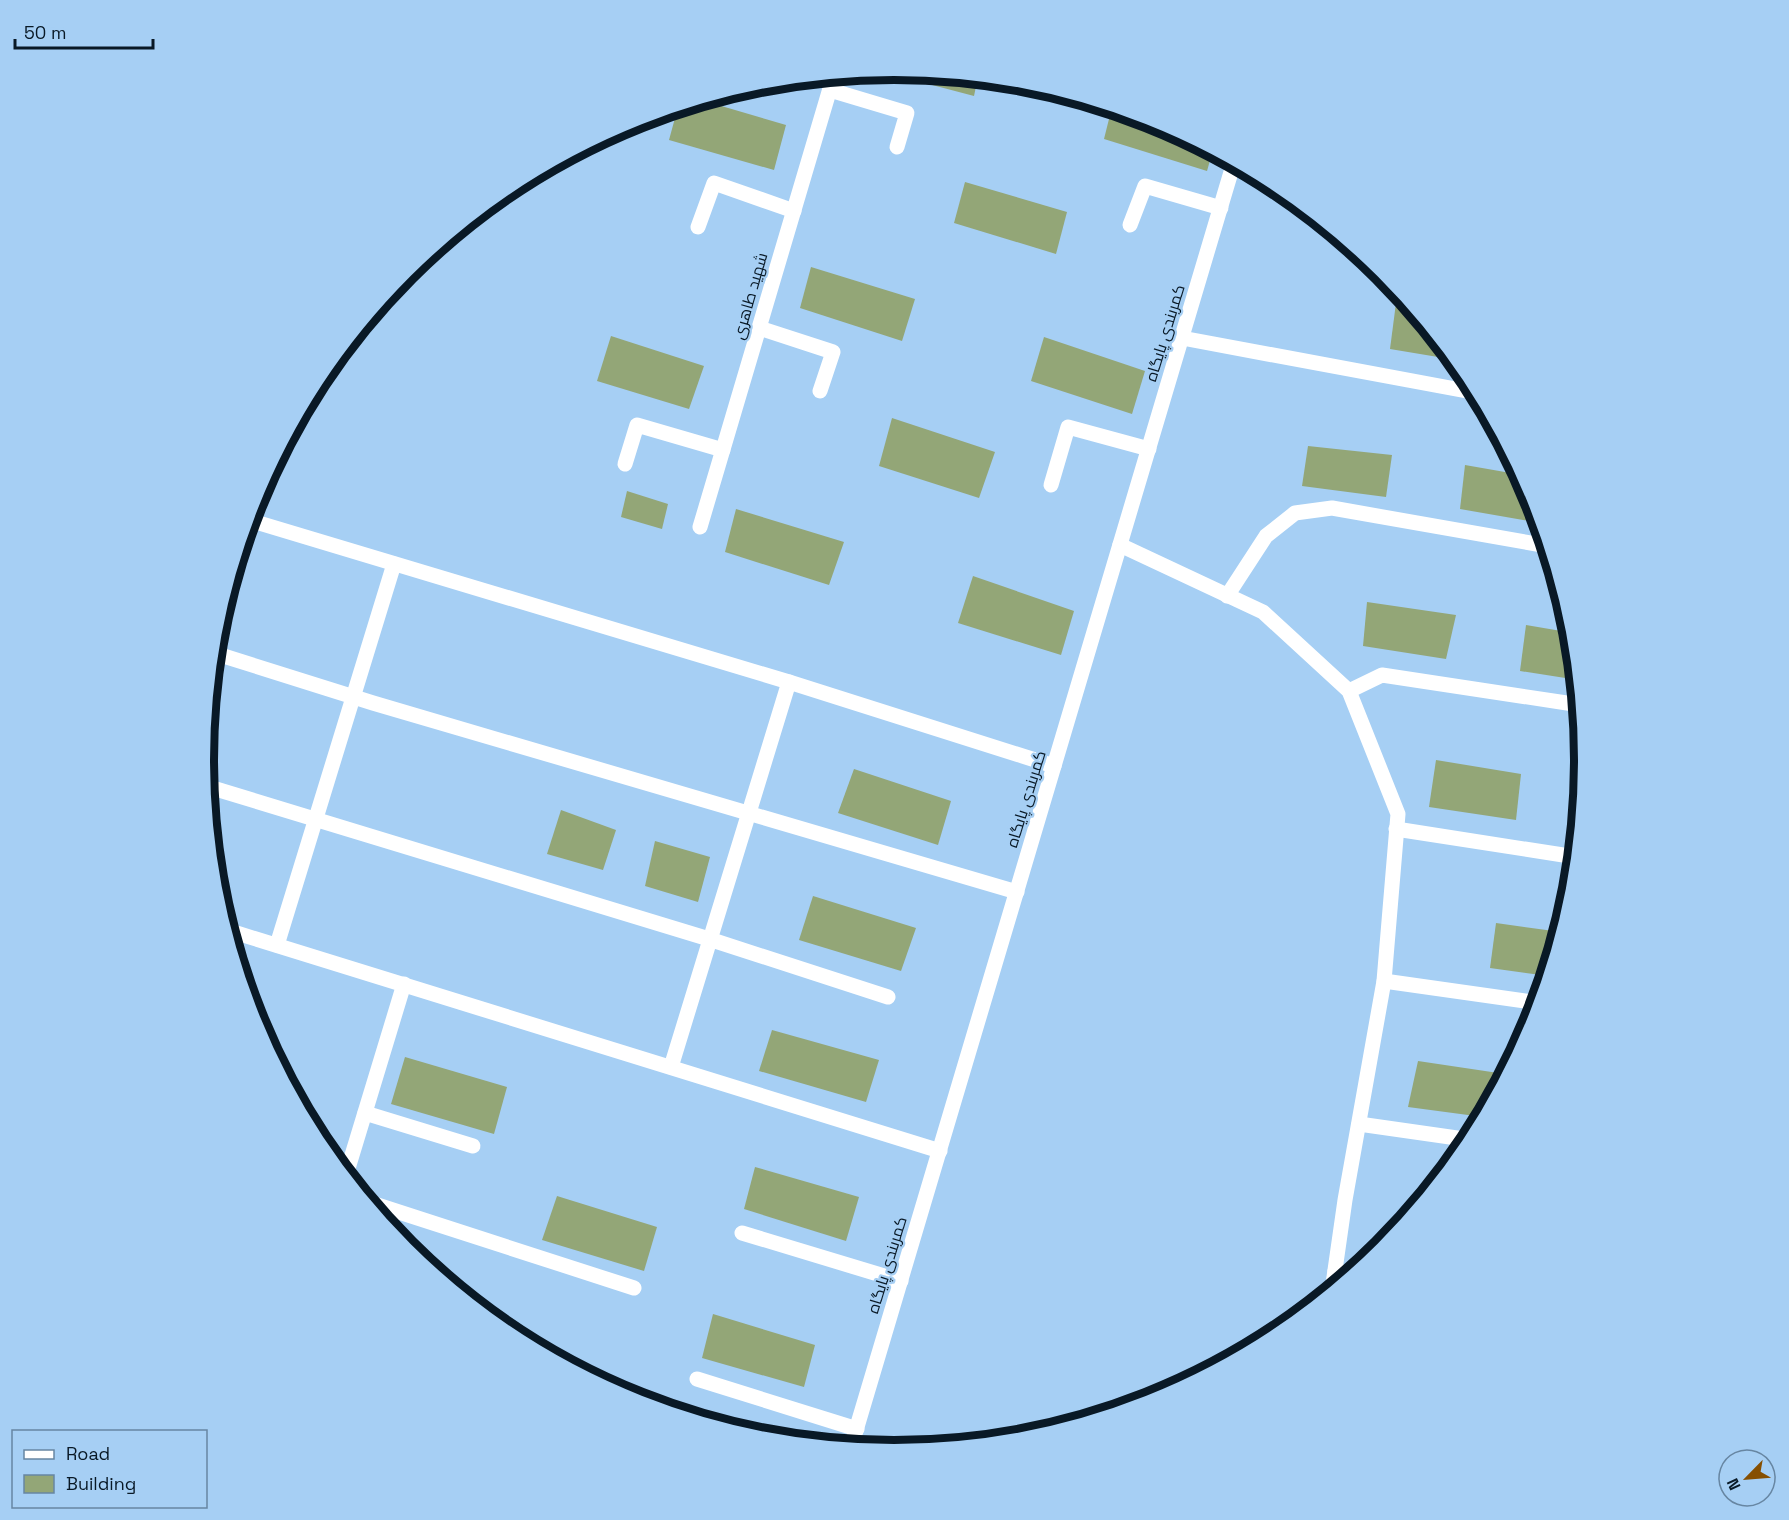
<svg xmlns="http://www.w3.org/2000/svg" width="1789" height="1520" font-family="'Space Grotesk',Cairo,sans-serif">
<rect width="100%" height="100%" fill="#a6cff4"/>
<!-- building -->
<g fill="#93a677">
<path d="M895,69L957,75L978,77L974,96L879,71Z"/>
<path d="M701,100L786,125L774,170L669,140L678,107Z"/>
<path d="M1112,107L1159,122L1213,150L1207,171L1104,139Z"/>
<path d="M965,182L1067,212L1056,254L954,223Z"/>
<path d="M811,267L915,299L902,341L800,308Z"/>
<path d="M1396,303L1411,306L1456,360L1390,349Z"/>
<path d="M611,336L704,366L689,409L597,381Z"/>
<path d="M1044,337L1145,371L1132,414L1031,381Z"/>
<path d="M892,418L995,452L979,498L879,466Z"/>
<path d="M1308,446L1392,455L1386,497L1302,486Z"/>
<path d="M1465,465L1522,475L1533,496L1541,523L1460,509Z"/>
<path d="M627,491L668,504L662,529L621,517Z"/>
<path d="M736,509L844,542L829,585L725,552Z"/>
<path d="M973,576L1074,611L1061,655L958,623Z"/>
<path d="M1367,602L1456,615L1446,659L1363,646Z"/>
<path d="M1526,625L1573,633L1578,680L1520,671Z"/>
<path d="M1436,760L1521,774L1516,820L1429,807Z"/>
<path d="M854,769L951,801L938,845L838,813Z"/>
<path d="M561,810L616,830L603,870L547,854Z"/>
<path d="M655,841L710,857L698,902L645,886Z"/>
<path d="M813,896L916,928L901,971L799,940Z"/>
<path d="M1496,923L1561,932L1548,976L1490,968Z"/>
<path d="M772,1030L879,1060L866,1102L759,1071Z"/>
<path d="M405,1057L507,1087L494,1134L391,1104Z"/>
<path d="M1418,1061L1505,1074L1504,1079L1483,1117L1408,1107Z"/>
<path d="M755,1167L859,1197L846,1241L744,1209Z"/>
<path d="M557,1196L657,1227L644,1271L542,1240Z"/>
<path d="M713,1314L815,1345L804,1387L702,1358Z"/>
</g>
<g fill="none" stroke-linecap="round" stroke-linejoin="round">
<!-- minor -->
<g stroke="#fff" stroke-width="15">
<path d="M830,90L907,113L897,147"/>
<path d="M1130,225L1145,186L1221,208"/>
<path d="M698,227L714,183L794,211"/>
<path d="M759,328L833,352L820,391"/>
<path d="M1182,338L1472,392"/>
<path d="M625,464L637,425L723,450"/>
<path d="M1051,485L1068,427L1149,449"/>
<path d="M249,520L789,682L1054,766"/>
<path d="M700,527L834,75"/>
<path d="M1120,545L1263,612L1349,691L1398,814L1384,981L1345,1200L1332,1291"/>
<path d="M1227,596L1266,536L1295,513L1332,508L1548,546"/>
<path d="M214,653L373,703L1017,892"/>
<path d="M1349,691L1382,675L1580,705"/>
<path d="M206,786L709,939L888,997"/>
<path d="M1396,829L1576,857"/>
<path d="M227,930L940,1151"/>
<path d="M277,945L394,564"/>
<path d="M1384,981L1539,1003"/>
<path d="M671,1067L789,682"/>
<path d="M365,1113L473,1146"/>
<path d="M1359,1124L1471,1140"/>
<path d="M346,1175L404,984"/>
<path d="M368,1202L634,1288"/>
<path d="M742,1233L901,1281"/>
<path d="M1335,1271L1352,1274"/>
<path d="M697,1379L857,1429"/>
<path d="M851,1447L1234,162"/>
</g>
</g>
<g text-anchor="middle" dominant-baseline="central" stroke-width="4.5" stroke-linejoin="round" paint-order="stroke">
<!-- street labels -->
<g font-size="16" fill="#091926" stroke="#a6cff4">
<text transform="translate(750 296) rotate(-74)">شهید طاهری</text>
<text transform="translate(1165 333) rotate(-73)">کمربندی پایگاه</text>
<text transform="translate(1026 799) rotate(-73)">کمربندی پایگاه</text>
<text transform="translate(887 1265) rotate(-73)">کمربندی پایگاه</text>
</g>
</g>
<!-- crop -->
<path d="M0 0H1789V1520H0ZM214 760a680 680 0 1 1 1360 0a680 680 0 1 1-1360 0Z" fill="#a6cff4" fill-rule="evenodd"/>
<path fill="none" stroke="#091926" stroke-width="8" d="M214 760a680 680 0 1 1 1360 0a680 680 0 1 1-1360 0Z"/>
<!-- legend -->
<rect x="12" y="1430" width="195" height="78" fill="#a6cff4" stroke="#6786a2" stroke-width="1.5"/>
<rect x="24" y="1450" width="30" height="9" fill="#ffffff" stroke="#6786a2" stroke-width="1.5"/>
<text x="66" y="1460" font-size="18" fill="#091926">Road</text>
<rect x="24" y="1475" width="30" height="18" fill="#93a677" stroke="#6786a2" stroke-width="1.5"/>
<text x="66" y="1490" font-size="18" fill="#091926">Building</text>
<!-- north arrow -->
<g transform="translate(1747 1478) rotate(245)"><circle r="28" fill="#a6cff4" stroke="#6786a2" stroke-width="1.5"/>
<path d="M0-4.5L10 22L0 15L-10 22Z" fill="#864f00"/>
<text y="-9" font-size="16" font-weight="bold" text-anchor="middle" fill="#091926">N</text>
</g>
<!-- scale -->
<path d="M15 39v9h138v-9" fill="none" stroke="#091926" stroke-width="3"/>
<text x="24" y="39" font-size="18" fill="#091926" stroke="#a6cff4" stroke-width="4.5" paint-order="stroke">50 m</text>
</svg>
